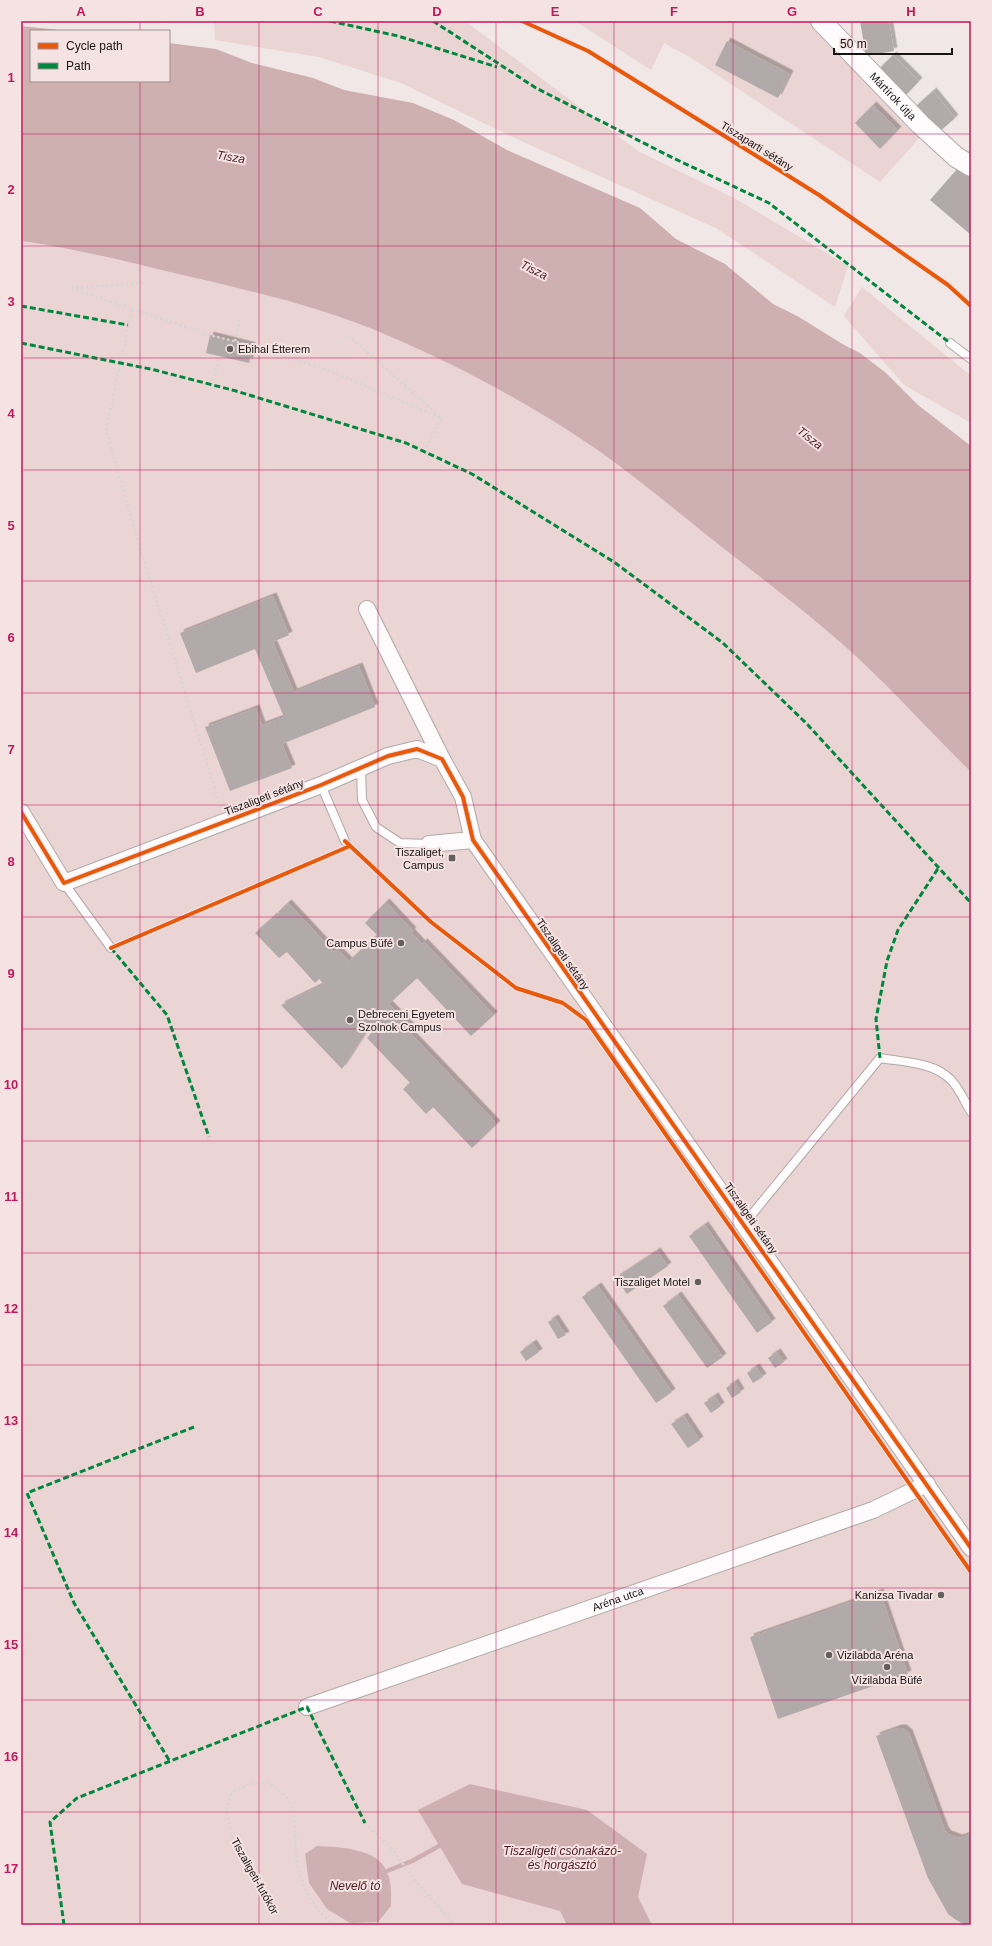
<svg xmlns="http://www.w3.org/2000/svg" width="992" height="1946" font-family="Helvetica,sans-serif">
<defs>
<filter id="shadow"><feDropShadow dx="3.5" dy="-3.5" stdDeviation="0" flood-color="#0004"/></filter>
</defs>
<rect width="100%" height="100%" fill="#f1e7e7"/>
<!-- green -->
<g fill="#ead4d4">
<path d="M214,21H465L638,151L736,199L848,266L835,307L716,228L519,140L401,83L319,57L215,40Z"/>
<path d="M575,21H816L921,136L880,182L693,59L664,43L651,70Z"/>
<path d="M21,241C73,248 124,261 174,273C246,290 320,306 389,336C461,367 534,406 599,451C637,478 673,508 709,537C753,572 798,605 840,642C886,682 927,729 971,772V1925H21Z"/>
<path d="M862,287L971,376V423L904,385L844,316Z"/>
</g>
<!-- water -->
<g fill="#cfb0b1">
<path d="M21,26L69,31H31V81H169V43L216,49L252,63L313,78L344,90L413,103L454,120L507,150L640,208L676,239L725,264L773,304L799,317L844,345L860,353L886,373L918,405L971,446V772C927,729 886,682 840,642C798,605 753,572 709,537C673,508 637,478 599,451C534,406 461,367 389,336C320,306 246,290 174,273C124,261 73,248 21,241Z"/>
<path d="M470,1784L587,1810L647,1854L638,1897L652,1925H567L560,1911L462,1884L418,1810Z"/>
<path d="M317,1846C339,1847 378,1848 387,1872C392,1883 391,1895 391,1906L378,1922L350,1923L327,1909L309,1883L305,1854Z"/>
</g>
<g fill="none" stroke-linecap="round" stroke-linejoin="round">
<!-- stream -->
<path stroke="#cfb0b1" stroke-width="4.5" d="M387,1871L412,1861L439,1846"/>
</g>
<!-- building -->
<g fill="#b2aaaa" filter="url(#shadow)">
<path d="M860,21H889L894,51L866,56Z"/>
<path d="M727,41L790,74L778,98L715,65Z"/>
<path d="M893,55L919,81L904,97L878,70Z"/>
<path d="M933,91L955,118L938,133L915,107Z"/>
<path d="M873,105L898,130L880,149L855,123Z"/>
<path d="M959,167L971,177V235L930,200Z"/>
<path d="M210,335L253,346L249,363L206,353Z"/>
<path d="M273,596L289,635L273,642L294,692L359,666L375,707L282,744L292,768L230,791L205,727L256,708L262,725L284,717L255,649L196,673L180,633Z"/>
<path d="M386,902L413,931L411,932L422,944L424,942L494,1015L471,1036L417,978L389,1004L414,1030L411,1034L497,1124L472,1148L433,1107L426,1114L403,1089L410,1083L367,1038L374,1030L370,1026L342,1069L281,1005L324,984L319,979L315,983L287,952L279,958L255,933L274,916L275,917L279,913L278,912L288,903L334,952L337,949L349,961L377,935L365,923Z"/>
<path d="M705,1225L772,1322L757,1333L689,1236Z"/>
<path d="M657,1251L668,1266L627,1294L616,1278Z"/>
<path d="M598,1286L672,1392L656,1403L582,1297Z"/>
<path d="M678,1295L723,1357L707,1368L663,1306Z"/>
<path d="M555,1318L566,1335L558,1339L548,1322Z"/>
<path d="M533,1343L539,1352L526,1361L520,1352Z"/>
<path d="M777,1352L784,1362L775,1368L768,1358Z"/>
<path d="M756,1367L763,1377L753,1383L747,1373Z"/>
<path d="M735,1382L741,1392L732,1398L726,1388Z"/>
<path d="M715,1396L721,1406L711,1413L704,1403Z"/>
<path d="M684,1416L700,1440L688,1448L671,1424Z"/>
<path d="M880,1592L908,1674L778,1719L750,1637Z"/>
<path d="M898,1728H903L909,1733L945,1830L948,1834L959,1838L971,1834V1925H966L956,1920L948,1914L928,1878L876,1736Z"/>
</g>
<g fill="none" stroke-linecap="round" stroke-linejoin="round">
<defs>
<g id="service">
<path d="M950,343L971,359"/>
<path d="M361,769L362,800L376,827L400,843L429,844"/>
<path d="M321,785L345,841"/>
<path d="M64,883L111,948"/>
<path d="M744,1224L880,1058C903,1062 934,1062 951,1080C959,1088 965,1102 971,1112"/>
</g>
<g id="minor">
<path d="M367,609L442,759"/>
<path d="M21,812L64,883L321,785L388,756L417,749L442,759L463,797L473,840L971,1548"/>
<path d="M429,844L473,840"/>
<path id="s1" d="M307,1707L873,1510L927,1484"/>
</g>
<g id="tertiary">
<path id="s2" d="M821,21L920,124L956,157L971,166"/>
</g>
</defs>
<!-- service casing -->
<use href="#service" stroke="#b1aaaa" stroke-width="10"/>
<!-- minor casing -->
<use href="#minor" stroke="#b1aaaa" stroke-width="18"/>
<!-- tertiary casing -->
<use href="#tertiary" stroke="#b1aaaa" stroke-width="22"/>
<!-- path -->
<g stroke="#d8d5d5" stroke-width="2.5" stroke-dasharray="2 3" stroke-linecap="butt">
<path d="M143,283L70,288L132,309L106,430L137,538L221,808"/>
<path d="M132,309L210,335L253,346L330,371L441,418L348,335"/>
<path d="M235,341L239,320"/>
<path d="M250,358L259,360L262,349"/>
<path d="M211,385L220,356"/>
<path d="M425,452L441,418"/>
<path d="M365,1823L391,1848L419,1885L455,1925"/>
<path d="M283,1925L234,1843L226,1810L232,1792L249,1784L268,1782C273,1787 283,1792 287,1798C296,1812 295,1836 296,1852C298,1881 311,1909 335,1925"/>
</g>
<!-- service -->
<use href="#service" stroke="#fdfbfb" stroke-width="8"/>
<!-- minor -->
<use href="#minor" stroke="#fdfbfb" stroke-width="16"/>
<!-- tertiary -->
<use href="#tertiary" stroke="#fdfbfb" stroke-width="20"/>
<!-- quiet -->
<g stroke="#00873e" stroke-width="3" stroke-dasharray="6 3" stroke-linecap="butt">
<path d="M330,21L398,36L497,67"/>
<path d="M433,21L536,88L673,158L769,203L950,343"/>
<path d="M21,306L128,325"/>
<path d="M21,343L155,370L236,391L406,443L472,474L614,562L723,643L807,724L971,903"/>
<path d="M111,948L167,1015L209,1137"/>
<path d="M880,1058L876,1019L887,961L898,930L939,867"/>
<path d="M169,1760L74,1603L27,1493L194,1427"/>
<path d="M64,1925L50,1822L77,1798L307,1707L365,1823"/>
</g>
<defs>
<g id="cycleway">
<path d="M522,21L588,51L819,195L948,285L971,306"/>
<path d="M21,812L64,883L321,785L388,756L417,749L442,759L463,797L473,840L971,1548"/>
<path d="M345,841L431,922L516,988L563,1003L586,1020L971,1572"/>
<path d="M111,948L350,846"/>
</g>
</defs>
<!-- cycleway casing -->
<use href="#cycleway" stroke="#f5e3e3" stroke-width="6"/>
<!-- cycleway -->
<use href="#cycleway" stroke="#e8590c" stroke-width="4"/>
</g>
<!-- grid -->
<path fill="none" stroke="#c2185b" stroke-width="1" stroke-opacity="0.55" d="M140,21V31M259,21V1925M378,21V1925M496,21V1925M614,21V1925M733,21V1925M852,21V1925M140,81V1925M21,134H971M21,246H971M21,358H971M21,470H971M21,581H971M21,693H971M21,805H971M21,917H971M21,1029H971M21,1141H971M21,1253H971M21,1365H971M21,1476H971M21,1588H971M21,1700H971M21,1812H971"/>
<!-- markers -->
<g fill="#655e5e" stroke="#f5e3e3" stroke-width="1.5">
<circle cx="230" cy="349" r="4"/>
<rect x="448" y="854" width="8" height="8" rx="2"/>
<circle cx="401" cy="943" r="4"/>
<circle cx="350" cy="1020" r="4"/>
<circle cx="698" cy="1282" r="4"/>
<circle cx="941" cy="1595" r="4"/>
<circle cx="829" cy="1655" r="4"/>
<circle cx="887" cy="1667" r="4"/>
</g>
<g text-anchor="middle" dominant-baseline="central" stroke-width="4" stroke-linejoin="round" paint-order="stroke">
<!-- street labels -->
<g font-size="11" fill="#191414" stroke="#f5e3e3">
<text stroke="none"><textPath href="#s2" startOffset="104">Mártírok útja</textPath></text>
<text transform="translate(757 146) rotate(32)">Tiszaparti sétány</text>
<text transform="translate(264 797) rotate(-21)">Tiszaligeti sétány</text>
<text transform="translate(563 954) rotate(55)">Tiszaligeti sétány</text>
<text transform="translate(751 1218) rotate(55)">Tiszaligeti sétány</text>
<text stroke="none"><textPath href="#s1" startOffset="329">Aréna utca</textPath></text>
<text transform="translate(255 1876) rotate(61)">Tiszaligeti-futókör</text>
</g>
<!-- poi labels -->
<g font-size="11" fill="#191414" stroke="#f5e3e3" text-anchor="end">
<text x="238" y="349" text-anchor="start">Ebihal Étterem</text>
<text x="444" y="852">Tiszaliget,<tspan x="444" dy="13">Campus</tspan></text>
<text x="393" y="943">Campus Büfé</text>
<text x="358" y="1014" text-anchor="start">Debreceni Egyetem<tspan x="358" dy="13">Szolnok Campus</tspan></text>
<text x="690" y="1282">Tiszaliget Motel</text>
<text x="933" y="1595">Kanizsa Tivadar</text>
<text x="837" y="1655" text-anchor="start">Vizilabda Aréna</text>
<text x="887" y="1680" text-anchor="middle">Vízilabda Büfé</text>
</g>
<!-- water labels -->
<g font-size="12" font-style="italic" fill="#4e1b1f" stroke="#f5e3e3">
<text transform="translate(231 157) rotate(10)">Tisza</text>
<text transform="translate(534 270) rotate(26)">Tisza</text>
<text transform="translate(810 438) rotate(38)">Tisza</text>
<text x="562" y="1851">Tiszaligeti csónakázó-<tspan x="562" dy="14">és horgásztó</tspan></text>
<text x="355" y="1886">Nevelő tó</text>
</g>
</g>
<!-- border -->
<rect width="992" height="1946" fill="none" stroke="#f5e3e3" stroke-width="44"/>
<!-- legend -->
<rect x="30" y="30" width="140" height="52" fill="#f5e3e3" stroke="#9d9090"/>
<rect x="38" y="43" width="20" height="6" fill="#e8590c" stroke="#9d9090"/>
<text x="66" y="50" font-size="12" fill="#191414">Cycle path</text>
<rect x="38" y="63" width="20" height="6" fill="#00873e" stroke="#9d9090"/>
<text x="66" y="70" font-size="12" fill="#191414">Path</text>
<!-- scale -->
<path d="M834 48v6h118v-6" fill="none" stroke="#191414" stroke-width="2"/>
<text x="840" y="48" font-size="12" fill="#191414" stroke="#f5e3e3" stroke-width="3" paint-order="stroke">50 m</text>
<rect x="22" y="22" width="948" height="1902" fill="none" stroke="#c2185b" stroke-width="1.5"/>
<g font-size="13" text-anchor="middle" font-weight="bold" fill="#c2185b">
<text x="81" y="16">A</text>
<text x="200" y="16">B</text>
<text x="318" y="16">C</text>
<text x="437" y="16">D</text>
<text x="555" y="16">E</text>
<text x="674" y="16">F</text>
<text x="792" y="16">G</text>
<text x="911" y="16">H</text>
<text x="11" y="82">1</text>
<text x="11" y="194">2</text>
<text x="11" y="306">3</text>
<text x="11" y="418">4</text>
<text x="11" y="530">5</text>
<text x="11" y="642">6</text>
<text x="11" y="754">7</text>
<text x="11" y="866">8</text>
<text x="11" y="978">9</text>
<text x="11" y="1089">10</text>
<text x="11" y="1201">11</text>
<text x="11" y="1313">12</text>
<text x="11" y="1425">13</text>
<text x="11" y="1537">14</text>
<text x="11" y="1649">15</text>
<text x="11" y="1761">16</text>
<text x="11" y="1873">17</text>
</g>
</svg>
